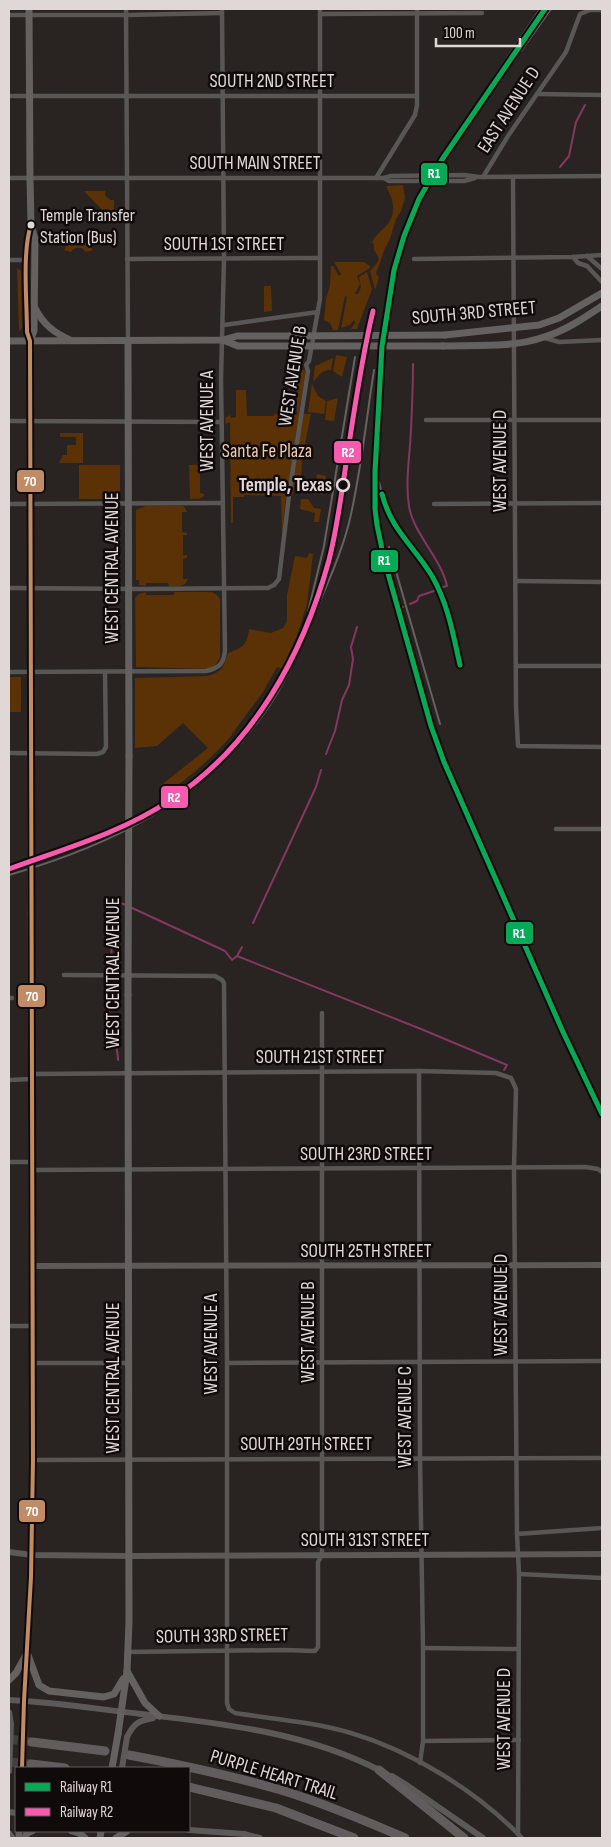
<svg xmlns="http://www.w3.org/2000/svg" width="611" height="1847" font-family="'Sofia Sans Condensed',sans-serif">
<rect width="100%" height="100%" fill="#292322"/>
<!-- green -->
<g fill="#5a3205">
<path d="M403,185L405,198L401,211L396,219L390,239L385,248L376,274L379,277L375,290L370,271C377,262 383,262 374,250V244L372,242C376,234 384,229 387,225C398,211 392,198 386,186Z"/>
<path d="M84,191H105V195L110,200H114V217H109Z"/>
<path d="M75,240L88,243L93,250L86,252C82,247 75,246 71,252L64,250L68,243Z"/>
<path d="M334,262H364L370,266V268L357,276L360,284L355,294H358L361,287L359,277L367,272L372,289L357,329H351L355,323L354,320L350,325L341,328L347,297L345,296L338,330H333L330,323L324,320L326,299L330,285L331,266H333L339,276L341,274Z"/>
<path d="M17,268L21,271L22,328L19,332Z"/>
<path d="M264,286H271L272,311L264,312Z"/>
<path d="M336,355L347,357L342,377L333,371Z"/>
<path d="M333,358L331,370C320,370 319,377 313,382L315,366Z"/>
<path d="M296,370H306L299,414H311L302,459L301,484L295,483L293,494L285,496H286L282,535L281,496L244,495V497H233V523H231L230,422L226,424L225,418L230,415L231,418L236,417V390H246L247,416H274L275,413L278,415H297V383L300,375L294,374Z"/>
<path d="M312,384L318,396L326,401L324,414L308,412Z"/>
<path d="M338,398L334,421L325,420L327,401Z"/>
<path d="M60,433H83V463H59L63,455H67V445H76V437H60Z"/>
<path d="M204,464V466H200V493L204,494V496L199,499H190L189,465Z"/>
<path d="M79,465H120V493L117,499H79Z"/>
<path d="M317,474L326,476L323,495L318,493L314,495Z"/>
<path d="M301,499H308L314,508L321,509L319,522H314L315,513L300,509Z"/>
<path d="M146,506H183L185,508L187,512H182V532L187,533V535H183V555H187V558L183,559V579H188C185,588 176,586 169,586L168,583H146V586L139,585V580H136V510Z"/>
<path d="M309,553L313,554L307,604L297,636L282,669L277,667L263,692L232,734V735C211,759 188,779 162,796L160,786L208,748L183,723L157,746L135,748V678L208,676C224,671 223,667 228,653C243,648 247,645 249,629L271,633L283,628L287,621V595L295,556L307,558Z"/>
<path d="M146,592V595H174V592H212L217,595L220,599V657C217,664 215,667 208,669L136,667L135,598L139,594Z"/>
<rect x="9" y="677" width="12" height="35"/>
</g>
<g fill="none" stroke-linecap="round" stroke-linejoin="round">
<!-- stream -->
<g stroke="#823861" stroke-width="2">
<path d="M560,167L569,156L576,122L585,105"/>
<path d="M413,364C413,386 412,408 411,429C410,455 405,481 409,506C413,533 441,558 447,586L443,587"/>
<path d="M410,604L417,601L419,596L434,591"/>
<path d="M402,607H403"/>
<path d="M326,754L335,731L342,700L349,685L353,659L351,647L357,627"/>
<path d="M130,907L225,951L232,960L237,956L242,947"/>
<path d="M253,923L316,787L321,770"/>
<path d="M237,956L421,1029L507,1065L504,1070"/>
<path d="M111,970L113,900L126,905"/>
<path d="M110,980C100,992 118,1042 118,1060"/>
</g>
<!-- highway-tunnel -->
<g stroke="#443e3d" stroke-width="9" stroke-dasharray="9 4.5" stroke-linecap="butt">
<path d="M9,1739L32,1742"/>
<path d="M9,1762L31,1764"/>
</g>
<!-- street -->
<g stroke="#595656" stroke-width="4.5">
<path d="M126,9L128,340"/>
<path d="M320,14L482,13"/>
<path d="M9,15H126L222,13"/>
<path d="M537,94L602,95"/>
<path d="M9,96H417"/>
<path d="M483,177L508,136L566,52L580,14L590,10H602"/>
<path d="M513,177L516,706L518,746L602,747"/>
<path d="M9,178H384L391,176L464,175L479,177L602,176"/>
<path d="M376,178L415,115L417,105V9"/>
<path d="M384,178L389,181H464L475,178"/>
<path d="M587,256L602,269"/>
<path d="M573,257L578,263L587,266L602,282"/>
<path d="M127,259L320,258"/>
<path d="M414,259L573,257L602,255"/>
<path d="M9,260H26"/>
<path d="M224,325L318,312"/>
<path d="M545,338L559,342L602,340"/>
<path d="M426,420H602"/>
<path d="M9,421L221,422"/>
<path d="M9,504L222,503"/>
<path d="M434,504L602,503"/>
<path d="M516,581L602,582"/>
<path d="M9,588L140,589L268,588L274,585L279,579L289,495L308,371L306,365L309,361L320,299V9"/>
<path d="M516,666H602"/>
<path d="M9,672L206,671C219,668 224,664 225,650L221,379L224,259L222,9"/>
<path d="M9,753L97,754L103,752L106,747L105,672"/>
<path d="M556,829H602"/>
<path d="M64,975L215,976L222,980L224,983L227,1363V1703L229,1709L235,1713C273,1719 314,1722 351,1733C412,1751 478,1792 522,1838"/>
<path d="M9,998H12"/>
<path d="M419,1071L420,1459L423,1648V1741L420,1763"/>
<path d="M32,1074L419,1071L496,1073L511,1078L516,1089L514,1167L517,1534L519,1574L518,1834"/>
<path d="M9,1080L32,1079"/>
<path d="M9,1162H33"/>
<path d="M33,1170L585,1167L598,1169L602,1172"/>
<path d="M9,1326H32"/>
<path d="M32,1363H129"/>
<path d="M227,1363L602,1361"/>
<path d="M33,1460L602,1458"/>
<path d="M517,1534L602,1528"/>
<path d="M519,1574L602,1578"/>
<path d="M423,1648L518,1649"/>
<path d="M127,1652L285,1650L315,1651L318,1647V1562L322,1555V1013"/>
<path d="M423,1741L519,1740"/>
</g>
<!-- secondary -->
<g stroke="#5c5959" stroke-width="6">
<path d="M33,1266L602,1265"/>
<path d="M9,1552L32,1555L129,1556L602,1554"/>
<path d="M9,1700C53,1702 97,1709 141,1714C225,1724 305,1732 381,1771"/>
<path d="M9,1712L11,1724"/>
<path d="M127,1737C134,1723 138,1721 153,1718"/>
<path d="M392,1776L405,1784L483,1838"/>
<path d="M9,1812L16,1813"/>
<path d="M189,1830L244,1834L260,1838"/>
</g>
<!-- primary -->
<g stroke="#646161" stroke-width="7">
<path d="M29,9L30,178L31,225L35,239L34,331L30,341"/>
<path d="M31,225C22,251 27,302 27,332L30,341L31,840"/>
<path d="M35,308C43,324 53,332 70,340"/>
<path d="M445,335L539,325L559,318L602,293"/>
<path d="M128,340L129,756"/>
<path d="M223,340L238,346H289"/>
<path d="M9,341L223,340L237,336H290"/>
<path d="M443,346C476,345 513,348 544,337C565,331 584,318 602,306"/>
<path d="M28,1655L39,1685L49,1691L104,1697L114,1694L123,1679"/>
<path d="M127,1671L145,1703L159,1716"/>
<path d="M9,1680L16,1673L26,1655"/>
<path d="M23,1723L31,1577L33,1460L31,913"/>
<path d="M118,1734L127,1671L129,1622L128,995"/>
<path d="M72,1831L79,1833L85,1838"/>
<path d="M9,1834L12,1838"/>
<path d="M19,1838V1831"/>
<path d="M25,1838L27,1833L32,1831"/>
<path d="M100,1838L101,1831"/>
<path d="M116,1838L127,1831"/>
</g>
<!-- highway -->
<g stroke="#615d5e" stroke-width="9">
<path d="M32,1742L105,1751"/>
<path d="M129,1755C182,1765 233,1776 284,1791C326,1804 366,1821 405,1838"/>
<path d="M31,1764L65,1768"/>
<path d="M379,1770L464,1838"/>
<path d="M189,1787L276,1808L354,1838"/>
</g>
<!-- rail -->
<g stroke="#656262" stroke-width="2">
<path d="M521,51L551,9"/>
<path d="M499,75L443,158L427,185L411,218L394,270L382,346L375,471V509L377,525L384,559L431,726L444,762L563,1032L602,1114"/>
<path d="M493,79L540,9"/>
<path d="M379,482C383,502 391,522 403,538C414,554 427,567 436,584C450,609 454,637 460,665"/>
<path d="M389,547L440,724"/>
<path d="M308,612L324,546L355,357"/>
<path d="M9,875C112,845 201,802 265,712C286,683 300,648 314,615C327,585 341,554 349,523C361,473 366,421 374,370"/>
</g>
<!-- secondary-bridge -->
<g stroke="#5c5959" stroke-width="6">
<path d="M122,1768L127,1737"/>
<path d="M9,1771L11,1724"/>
</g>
<!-- primary-bridge -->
<g stroke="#646161" stroke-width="7">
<path d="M290,336L445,335"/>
<path d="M289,346H443"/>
<path d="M31,840V913"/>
<path d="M128,995L129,756"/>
<path d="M22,1768L23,1723"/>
<path d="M112,1768L118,1734"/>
</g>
<defs>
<path id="bus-1" d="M22,1768L24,1701L31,1577L33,1460L30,341L27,332C27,302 22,251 31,225"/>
</defs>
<!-- bus-1 casing -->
<use href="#bus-1" stroke="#100b0a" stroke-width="8"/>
<!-- bus-1 -->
<use href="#bus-1" stroke="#c18c65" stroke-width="4"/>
<defs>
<g id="rail-1">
<path d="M545,9L443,158L419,199L404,236L394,270L382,346L375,471V509L377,525L384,559L431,726L444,762L563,1032L602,1114"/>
<path d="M382,494C391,530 414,546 432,576C448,604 453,634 460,665"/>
</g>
<path id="rail-2" d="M9,869C63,849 121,833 169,801C253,747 303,655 329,560C337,529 341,496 346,464C354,412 361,361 373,311"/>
</defs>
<!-- rail-1 casing -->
<use href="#rail-1" stroke="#100b0a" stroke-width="9"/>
<!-- rail-2 casing -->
<use href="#rail-2" stroke="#100b0a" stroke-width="9"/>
<!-- rail-1 -->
<use href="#rail-1" stroke="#06aa56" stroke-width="5"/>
<!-- rail-2 -->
<use href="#rail-2" stroke="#f75aaf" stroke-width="5"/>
</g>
<!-- markers -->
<circle fill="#e0d8d7" stroke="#100b0a" stroke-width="2" cx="31" cy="225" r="4.5"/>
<circle fill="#100b0a" stroke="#e0d8d7" stroke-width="2.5" cx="343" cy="485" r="6"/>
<g text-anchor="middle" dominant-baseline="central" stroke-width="5" stroke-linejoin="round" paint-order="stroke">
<!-- bus labels -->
<g font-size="18" fill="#e0d8d7" stroke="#100b0a" text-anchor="start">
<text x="40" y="215">Temple Transfer<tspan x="40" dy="22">Station (Bus)</tspan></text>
</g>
<!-- street labels -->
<g font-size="19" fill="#e0d8d7" stroke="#100b0a">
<text x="272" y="81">SOUTH 2ND STREET</text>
<text transform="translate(509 110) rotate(-57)">EAST AVENUE D</text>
<text x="255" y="163">SOUTH MAIN STREET</text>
<text x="224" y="244">SOUTH 1ST STREET</text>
<text transform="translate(474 313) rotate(-5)">SOUTH 3RD STREET</text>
<text transform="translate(293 376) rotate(-81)">WEST AVENUE B</text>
<text transform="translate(207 421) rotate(-90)">WEST AVENUE A</text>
<text transform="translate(500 461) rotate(-90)">WEST AVENUE D</text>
<text transform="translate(112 568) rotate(-90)">WEST CENTRAL AVENUE</text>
<text transform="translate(113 973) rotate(-90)">WEST CENTRAL AVENUE</text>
<text x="320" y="1057">SOUTH 21ST STREET</text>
<text x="366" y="1154">SOUTH 23RD STREET</text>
<text x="366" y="1251">SOUTH 25TH STREET</text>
<text transform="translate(501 1305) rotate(-90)">WEST AVENUE D</text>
<text transform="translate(308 1332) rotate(-90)">WEST AVENUE B</text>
<text transform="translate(211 1344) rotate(-90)">WEST AVENUE A</text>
<text transform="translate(113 1378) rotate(-90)">WEST CENTRAL AVENUE</text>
<text transform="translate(405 1417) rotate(-90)">WEST AVENUE C</text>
<text x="306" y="1444">SOUTH 29TH STREET</text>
<text x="365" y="1540">SOUTH 31ST STREET</text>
<text transform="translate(222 1636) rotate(-1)">SOUTH 33RD STREET</text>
<text transform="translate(504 1719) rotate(-90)">WEST AVENUE D</text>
<text transform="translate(274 1775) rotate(17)">PURPLE HEART TRAIL</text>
</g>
<!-- park labels -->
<g font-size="19" fill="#f2cbac" stroke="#100b0a">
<text x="267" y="451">Santa Fe Plaza</text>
</g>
<!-- stop labels -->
<g font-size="19" font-weight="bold" fill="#e0d8d7" stroke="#100b0a" text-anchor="end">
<text x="332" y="485">Temple, Texas</text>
</g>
</g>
<g stroke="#100b0a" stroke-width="2">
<rect x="420" y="162" width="28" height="24" rx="5" fill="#06aa56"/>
<rect x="333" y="440" width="29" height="24" rx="5" fill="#f75aaf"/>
<rect x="16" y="469" width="29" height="24" rx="5" fill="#c18c65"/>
<rect x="370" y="549" width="29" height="24" rx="5" fill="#06aa56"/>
<rect x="160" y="785" width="29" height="24" rx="5" fill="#f75aaf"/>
<rect x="505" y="921" width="29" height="24" rx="5" fill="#06aa56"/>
<rect x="17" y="984" width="29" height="24" rx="5" fill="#c18c65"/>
<rect x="18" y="1499" width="28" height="24" rx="5" fill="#c18c65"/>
</g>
<g font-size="14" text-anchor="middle" font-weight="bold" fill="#fff">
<text x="434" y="178">R1</text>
<text x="348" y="457">R2</text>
<text x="30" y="486">70</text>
<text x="384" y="565">R1</text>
<text x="174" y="802">R2</text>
<text x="519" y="938">R1</text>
<text x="32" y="1001">70</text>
<text x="32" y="1516">70</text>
</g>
<!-- border -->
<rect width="611" height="1847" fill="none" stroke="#e0d8d7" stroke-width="20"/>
<!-- legend -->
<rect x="15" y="1767" width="175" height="65" fill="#100b0a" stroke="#635d5c"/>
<rect x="25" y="1783" width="25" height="8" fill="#06aa56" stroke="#635d5c"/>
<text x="60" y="1792" font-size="15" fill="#e0d8d7">Railway R1</text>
<rect x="25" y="1808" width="25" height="8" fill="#f75aaf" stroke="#635d5c"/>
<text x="60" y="1817" font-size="15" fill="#e0d8d7">Railway R2</text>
<!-- scale -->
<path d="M436 38v8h84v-8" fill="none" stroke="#e0d8d7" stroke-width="2.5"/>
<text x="444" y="38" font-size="15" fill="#e0d8d7" stroke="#100b0a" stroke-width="4" paint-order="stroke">100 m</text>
</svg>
